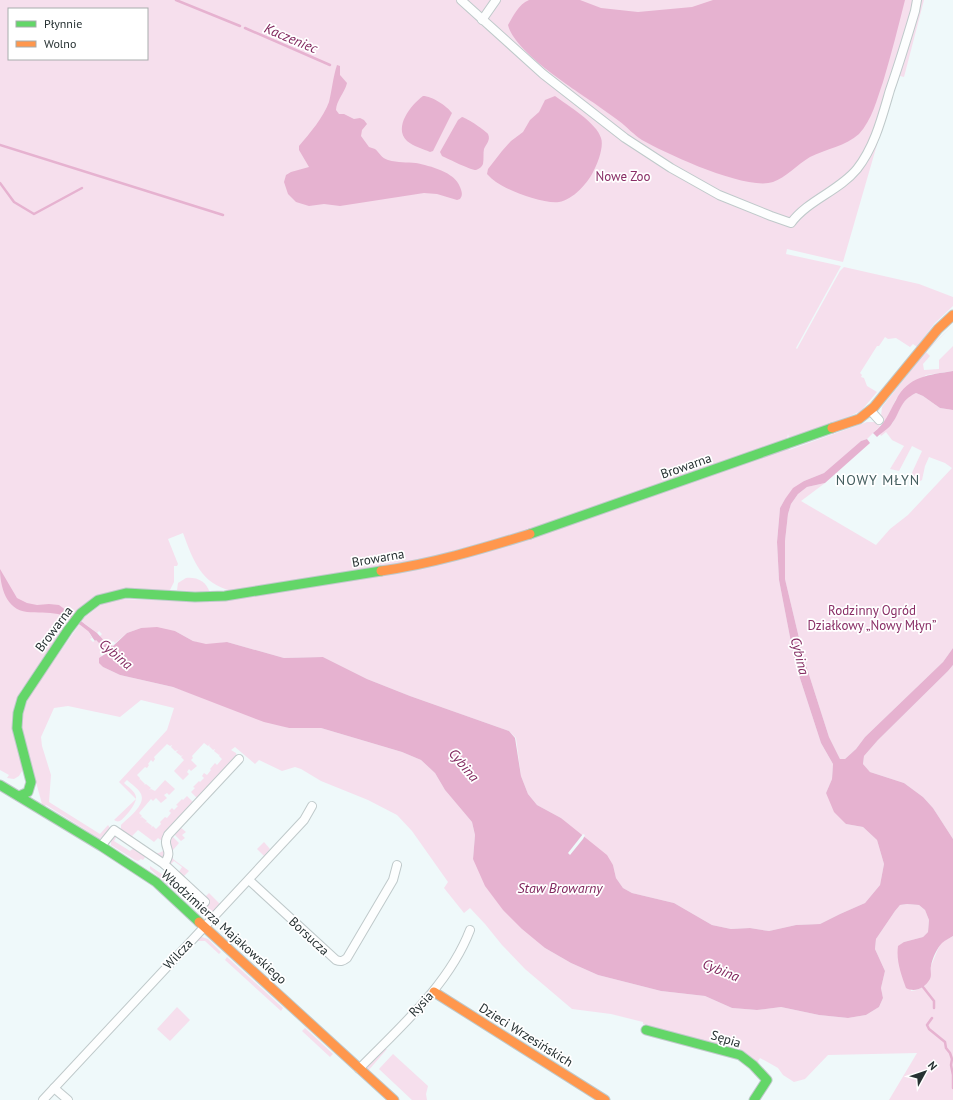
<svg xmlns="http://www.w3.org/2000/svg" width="953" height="1100" font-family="'PT Sans',sans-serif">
<rect width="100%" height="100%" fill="#eff9fa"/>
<!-- green -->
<g fill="#f6dfed" fill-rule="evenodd">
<path d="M0,0H924L904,77L900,76L887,110L843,262L787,249L786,254L841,266L796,348L797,349L840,271L844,267L919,284L953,297V306L934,324L917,347L913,344L910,347L896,338L888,339L885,337L879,346H877L860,373L862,375L861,377L864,378L867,386L877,392L861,411L850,416L789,438L788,434L787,439L542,526L428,558L232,591C201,584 193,560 183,533L168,539L178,564L177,566H174V582L170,590L107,592L21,690L22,771L19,776L14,779L7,778L9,775L0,770ZM9,9H147V59H9Z"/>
<path d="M953,325L926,352L930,356L923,364L924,370L939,369V360L953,346V371L926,375L896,399L888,417L884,423L881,416L882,407L927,350Z"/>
<path d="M916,393L923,396L940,408L953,410V648L943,662L865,737L856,749L845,759H840L829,737L804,659L785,579V541L788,514L791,504L798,494L807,487L825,483L801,501L876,545L890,529L908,515L952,468L945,463L929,457L925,466L922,480L918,482L910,477L922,451L912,446L899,471L890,469L904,446L892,440L886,432L881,436L880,434L892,424L902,404L908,397Z"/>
<path d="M867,422H875L880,426L867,439L861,441L824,473L804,481L785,499L780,508L777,542L779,580L795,663L821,743L833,764L832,779L826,793L846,824L863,827L877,840L884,864L880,885L865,903L840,914L820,924L796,925L769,931L750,928L731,929L712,925L674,903L632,893L623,888L616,878L613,865L561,818L537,805L528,794L521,776L516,738L509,731L410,696L367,679L323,657L284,658L227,642L206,645L193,641L175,631L141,628L127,633L115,643L113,641L108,646L99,637L102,634L99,631L97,633L84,623C86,629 90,633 92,638L90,639L93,642L96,640L105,649L100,654L102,656L99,659L103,667L120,675L173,687L289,728H321L402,752L421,760L435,773L445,790L472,822L475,835L473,859L545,948L571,963L598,975L661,991L705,996L732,1008L757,1010L781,1007L819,1015L848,1018L866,1015L879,1007L883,998L881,988L885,971L875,949L876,939L895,911L900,905L907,904L919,905L925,910L929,920L928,932L923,937L904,942L911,991L917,990L923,987L930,978L931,966L938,949L942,942L953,936V1100H889L917,1053L828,1055L805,1079L794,1082L783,1075L778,1068L771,1064L760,1058L758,1061L759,1064L658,1028L643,1024V1022L611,1014L572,1009L525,969L502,945L485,924L470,908L464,913L444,888L448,882L412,831L397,815L368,800L321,781L301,769L295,767L282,771L259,760L255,764L235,747L231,750L236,753L237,757L198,799L191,792L195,788L193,787L199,781L200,782L204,778L202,776L204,773L207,775L211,770L210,769L215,763L217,765L222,759L219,756L220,754L219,755L214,751L215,749L213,750L209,746L210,744L208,746L204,743L192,756L193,758L191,760L197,766L191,771L189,769L187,772L189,774L183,780L174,771L184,760L181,757L183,755L181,756L176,752L178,750L175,751L171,747L172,745L170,746L167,744L154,757L155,759L153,762L151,760L148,764L149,765L147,768L145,767L137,775L140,778L139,781L140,779L145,784L144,785L146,784L151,788L149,790L151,789L155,791L165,780L175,789L169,795L167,793L164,795L167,798L161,803L156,798L153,801L151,799L139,813L142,816L140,818L142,817L147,821L145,823L147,822L152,826L151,828L153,826L156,829L161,824L160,822L165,817L167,818L171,813L169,811L172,808L174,810L178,806L176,805L182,799L183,800L187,796L194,803L165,834L162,841L158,838L154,842L138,830L132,836C136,840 152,854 158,853C160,853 162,851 164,851L166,853L164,858H162L121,830V825C128,818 146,805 141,794C138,788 131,784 127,780L124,783C128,787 135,791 136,797C137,803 125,818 120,821C117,822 116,821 114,820L136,799L119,782L167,730L174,708L141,700L120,717L68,706L54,708L41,737L42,746L51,775L49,802L100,834L108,825L110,828L100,839L46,805L44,807L42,804L22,731V715L29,696L84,618L103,603L120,599L180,601L392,573L788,448L789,450Z"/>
<path d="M186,578C197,577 206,581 210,593L177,590L178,583Z"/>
<path d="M953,665V839L933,808L923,797L904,783L870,772L863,764L864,756L878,740L948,671Z"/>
<path d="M180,827L186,832L182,835L185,838L181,841L174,834Z"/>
<path d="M115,835L117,836L114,841L130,851L134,848L146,856L143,860L141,859L138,861L135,860L111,845V841L109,840L112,836Z"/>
<path d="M172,836L179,843L173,850V859L189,871L183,877L205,897L209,893L221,905L209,917L208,915L203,916L150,869V866L169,879L168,881L175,886L183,875L179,872L182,867L174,861L170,865V864L173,853L168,841Z"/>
<path d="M264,842L270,849L264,856L257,849Z"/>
<path d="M199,936L208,939L221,952L219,954L205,941H197L195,940Z"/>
<path d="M227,957L283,1008L281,1011L225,960Z"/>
<path d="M177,1007L190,1020L170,1041L157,1029Z"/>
<path d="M305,1028L333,1054L330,1057L302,1031Z"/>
<path d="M385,1049H387L368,1071L367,1065Z"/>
<path d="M393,1054L428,1086L426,1094L427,1100H412L379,1069Z"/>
</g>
<!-- water -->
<g fill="#e6b2d0">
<path d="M529,0H580L601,8L638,12L692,7L713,0H905C898,28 891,55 883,82C877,99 872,120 859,134C846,146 826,149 810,157C798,164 785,178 773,182C746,191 667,154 642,140C634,135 627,127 619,121C611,115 602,109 594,103C572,88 514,51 508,25C514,15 518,5 529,0Z"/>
<path d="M337,65L340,66V75L347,83C345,92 336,101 336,110L339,114H344L354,119L360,118L364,120L367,124L362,130L361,136L369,147L375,149C380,153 381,158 388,160C398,163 407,162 416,163C430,166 455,172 460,187C462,192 463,195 460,199L457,200L437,194L424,193L340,206L324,204L309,206L296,202L288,194L284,182L286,175L291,172L309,167L299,150V146C310,133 323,118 329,102C332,90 333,77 337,65Z"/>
<path d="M423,96C432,96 447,106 452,113L433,151L430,152C423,149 413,146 407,141C393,127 411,105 423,96Z"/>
<path d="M555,96C567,105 597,123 601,138C604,146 598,163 594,170C589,182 573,200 559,202C543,204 509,191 496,182C493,180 490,177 487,174L488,169L502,151L511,141L523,132L530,120L539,112L545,100Z"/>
<path d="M462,117C467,118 486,131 488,134C491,140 486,144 484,149C483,153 484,159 483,164C482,167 479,169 476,170C470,170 449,159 442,156L440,152L458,120Z"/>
<path d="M953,371V410L940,408L923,396L916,393C899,401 901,412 891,425C888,429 881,433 877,437L873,433C886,423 888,414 896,400C908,376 929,375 953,371Z"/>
<path d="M867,439L870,443L825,483L807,487L798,494L791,504L788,514L785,541V579L804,659L829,737L840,759H845L856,749L865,737L943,662L953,648V665L948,671L878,740L864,756L863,764L870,772L904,783L923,797L933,808L953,839V936C950,938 945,940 942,943C937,948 932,959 931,966C930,970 932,975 930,979C925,988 915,993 906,988C901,974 896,961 898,946L904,942L923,937L928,932L929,920L925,910L919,905L907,904L900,905L895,911L876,939L875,949L885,971L881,988L883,998L879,1007L866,1015L848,1018L819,1015L781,1007L757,1010L732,1008L705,996L661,991L598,975L571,963L545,948L522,929L503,910L485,886L473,859L475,835L472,822L445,790L435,773L421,760L402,752L321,728H289L264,722L173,687L120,675L103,667L99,663V658L105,654L103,651L105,649L96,640L95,641C92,638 91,634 88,631C80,624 68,617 58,614C48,612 37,613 27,612C6,610 0,586 0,569L17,598L27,603L37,605L49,604L59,605L97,633L108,645L110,644L113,646L127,633L141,628L157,627L175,631L193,641L206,644L227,642L284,658L323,657L367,679L410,696L509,731L515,738L521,776L528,794L537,805L561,818L607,855L613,865L616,878L623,888L632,893L674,903L712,925L731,929L750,928L769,931L796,925L820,924L840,914L865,903L880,885L884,864L877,840L863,827L846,824L834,812L826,793L832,779L833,764L821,743L795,663L779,580L777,542L780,508L785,499L793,488L804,481L824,473L861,441Z"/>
</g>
<!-- pier -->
<path fill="#eff9fa" d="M583,834L585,835L583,839L570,855L568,853Z"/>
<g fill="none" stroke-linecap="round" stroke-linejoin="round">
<!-- stream -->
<g stroke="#e6b2d0" stroke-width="2.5">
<path d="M176,0L240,26"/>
<path d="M245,28L330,65"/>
<path d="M0,145L223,215"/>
<path d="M0,183L14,202L34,214L82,188"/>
<path d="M923,987L934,1001V1008"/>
<path d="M932,1018L927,1025L929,1029L945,1042L946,1048L950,1053L952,1059L951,1065L953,1075V1088"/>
</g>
<defs>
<g id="street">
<path d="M461,0L543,74L625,138L671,168L719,195L771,216L791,223C808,200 839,191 857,169C875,146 882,117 890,90C899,64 907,38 915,11L917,0"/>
<path d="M482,20L496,0"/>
<path d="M870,410L879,420"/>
<path d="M101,846L114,830L164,864C175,849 161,848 168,835L239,759"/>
<path d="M164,864L205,902"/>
<path d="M249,880L336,960C341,962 343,961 347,958L393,880L397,865"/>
<path d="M359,1069C399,1028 449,985 470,930"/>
<path d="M54,1088L68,1100"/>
<path d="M43,1100L304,820L312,806"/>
</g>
<g id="fast">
<path d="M530,534L832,428"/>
<path d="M0,785L101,846L156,882L199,922"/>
<path d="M19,796L28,792L31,782L17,728L18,713L22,699L68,630L81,613L98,600L126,593L195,597L225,596L381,571"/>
<path d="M646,1030L740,1055L753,1065L767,1080L754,1100"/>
</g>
<g id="slow">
<path d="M832,428L859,419L874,407L938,329L953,315"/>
<path d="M381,571C431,564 481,549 530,534"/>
<path d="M199,922L394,1100"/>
<path d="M434,992L605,1100"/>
</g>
</defs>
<!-- street casing -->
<use href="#street" stroke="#bfc9ca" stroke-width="10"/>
<!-- fast casing -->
<use href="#fast" stroke="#bfc9ca" stroke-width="11"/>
<!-- slow casing -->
<use href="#slow" stroke="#bfc9ca" stroke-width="11"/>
<!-- street -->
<use href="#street" stroke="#fdfefe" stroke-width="8"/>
<!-- fast -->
<use href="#fast" stroke="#63d668" stroke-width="9"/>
<!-- slow -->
<use href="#slow" stroke="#ff974d" stroke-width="9"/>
</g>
<g text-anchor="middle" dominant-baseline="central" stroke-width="3.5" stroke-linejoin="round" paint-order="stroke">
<!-- park labels -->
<g font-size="13" fill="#892e66" stroke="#fff">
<text x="623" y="176">Nowe Zoo</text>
<text x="872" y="610">Rodzinny Ogród<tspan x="872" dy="15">Działkowy „Nowy Młyn”</tspan></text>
</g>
<!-- street labels -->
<g font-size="13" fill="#263132" stroke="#fff">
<text transform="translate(686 466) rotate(-19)">Browarna</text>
<text transform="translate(378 558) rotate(-10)">Browarna</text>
<text transform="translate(54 629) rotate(-53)">Browarna</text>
<text transform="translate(224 927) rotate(42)">Włodzimierza Majakowskiego</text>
<text transform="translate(309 936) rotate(43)">Borsucza</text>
<text transform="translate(178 954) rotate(-47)">Wilcza</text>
<text transform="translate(421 1004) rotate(-47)">Rysia</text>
<text transform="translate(526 1035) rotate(32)">Dzieci Wrzesińskich</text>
<text transform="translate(726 1039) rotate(17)">Sępia</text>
</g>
<!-- water labels -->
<g font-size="14" font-style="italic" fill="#81275e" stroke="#fff">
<text transform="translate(291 38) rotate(23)">Kaczeniec</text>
<text transform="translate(116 654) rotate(40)">Cybina</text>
<text transform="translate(800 656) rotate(76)">Cybina</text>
<text transform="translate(464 765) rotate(50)">Cybina</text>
<text x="560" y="888">Staw Browarny</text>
<text transform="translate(721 970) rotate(22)">Cybina</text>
</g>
<!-- neighbourhood labels -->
<g font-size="14" letter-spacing="1" fill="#435d5e" stroke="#fff">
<text x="878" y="480">NOWY MŁYN</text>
</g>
</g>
<!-- legend -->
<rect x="8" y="8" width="140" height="52" fill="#ffffff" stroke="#a8adad"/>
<rect x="16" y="21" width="20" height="6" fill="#63d668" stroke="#a8adad"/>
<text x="44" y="28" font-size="12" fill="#263132">Płynnie</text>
<rect x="16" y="41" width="20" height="6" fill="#ff974d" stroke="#a8adad"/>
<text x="44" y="48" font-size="12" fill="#263132">Wolno</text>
<!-- north arrow -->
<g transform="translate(925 1072) rotate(50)" stroke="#ffffff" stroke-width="3" paint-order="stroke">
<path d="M0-3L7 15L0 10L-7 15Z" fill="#263132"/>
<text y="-6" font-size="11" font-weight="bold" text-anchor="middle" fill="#263132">N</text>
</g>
</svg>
